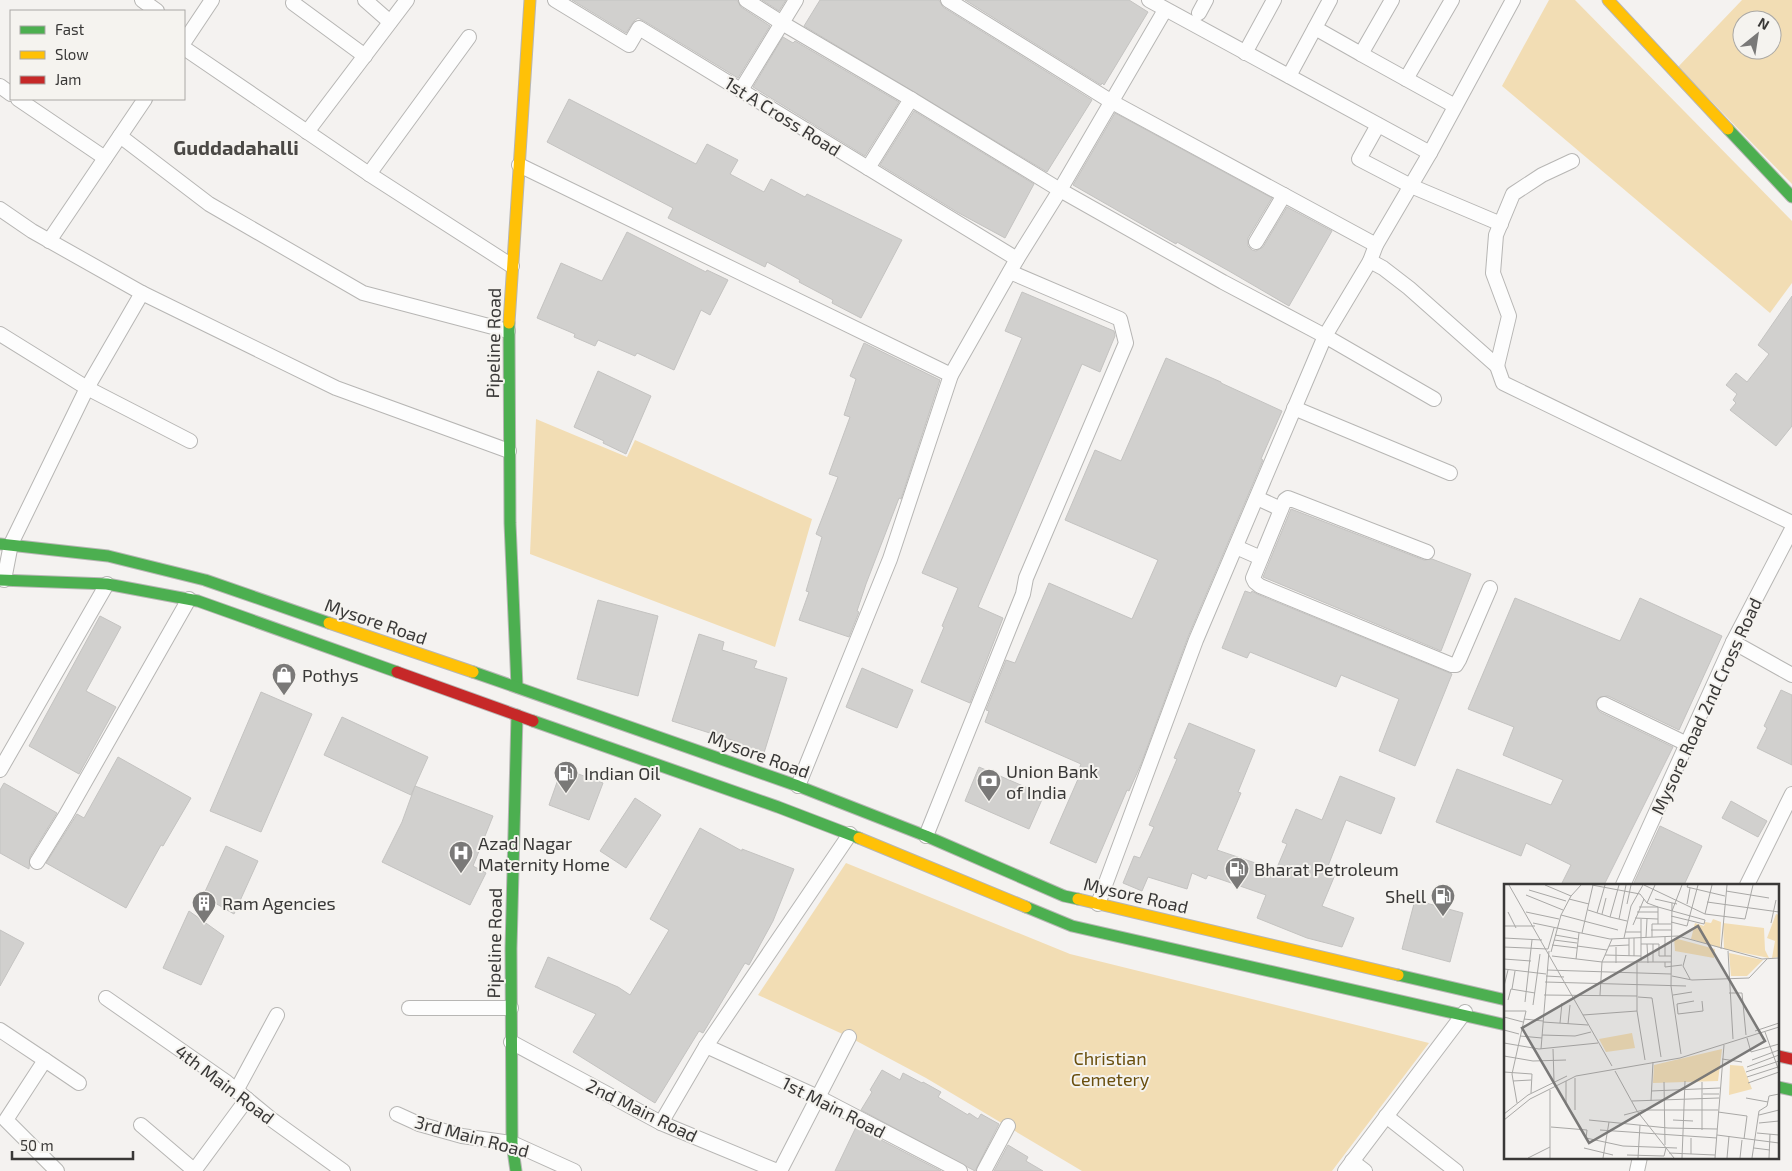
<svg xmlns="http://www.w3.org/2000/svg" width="1792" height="1171" font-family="'Exo 2',sans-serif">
<rect width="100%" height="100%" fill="#f4f2f0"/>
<!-- green -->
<g fill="#f2ddb4" fill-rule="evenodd">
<path d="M1549,0H1575L1792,221V283L1770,313L1502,86Z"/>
<path d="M1742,0H1792V184L1678,67ZM1742,20H1772V50H1742Z"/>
<path d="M536,419L627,457L635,440L812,519L775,647L530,554Z"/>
<path d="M846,863L1070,954L1429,1043L1332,1171H1082L926,1078L849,1037L758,995Z"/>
</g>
<!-- building -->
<g fill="#d1d0ce" stroke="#c4c3c1">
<path d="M572,0H737L741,7L770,26L738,78L644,21L638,18L634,21L626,33Z"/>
<path d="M762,0H786L779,11Z"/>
<path d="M820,0H939L943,7L1092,100L1047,172L804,26Z"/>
<path d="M965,0H1129L1148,12L1104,85L1102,83L1101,85Z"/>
<path d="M783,37L793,43L795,41L899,102L865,156L753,87Z"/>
<path d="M569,99L696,164L707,144L738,160L730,174L764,192L771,179L805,197L807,194L902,240L861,318L832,303L833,300L799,282L800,280L767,262L765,267L668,218L673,208L547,142Z"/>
<path d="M914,111L1034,184L1005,238L957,212L880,165Z"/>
<path d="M1115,113L1272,198L1248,238V246L1252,250L1256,251L1263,247L1287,207L1332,231L1289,306L1229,271L1177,242L1176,244L1073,185Z"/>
<path d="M627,232L706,272L707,270L728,280L710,315L701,310L674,370L637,353L635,356L598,340L595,346L574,337L575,334L537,318L561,263L602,281Z"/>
<path d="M1022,292L1114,331L1115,336L1100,372L1082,364L978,607L1003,618L970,703L921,682L944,627L942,626L958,588L922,573L1022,338L1005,331Z"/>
<path d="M1792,296V426L1776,446L1730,410L1736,403L1733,400L1737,394L1726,385L1736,373L1747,382L1769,354L1758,345Z"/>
<path d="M864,343L940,380L901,499L899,498L866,584L857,611L859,612L849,637L799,620L809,592L806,591L822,537L816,534L838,477L829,474L850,417L844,415L856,379L850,376Z"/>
<path d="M1166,358L1221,382V383L1282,411L1261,459L1263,460L1188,637L1141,764L1129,791L1127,790L1096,863L1050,843L1082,770L1079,769L1081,764L985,722L989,711L986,710L1006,660L1015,663L1049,583L1132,619L1158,560L1065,520L1095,450L1121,461Z"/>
<path d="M598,371L651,396L626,454L603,443L604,441L574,427Z"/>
<path d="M1291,509L1424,560L1432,559L1471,574L1441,651L1263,577Z"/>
<path d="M1245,591L1251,593L1252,591L1257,594L1452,674L1415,766L1379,751L1399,699L1341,675L1336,687L1250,652L1247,658L1222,648Z"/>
<path d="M1515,598L1620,641L1640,598L1722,636L1679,730L1608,696L1600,697L1596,701L1597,708L1600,712L1673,747L1604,885H1561L1571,865L1526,843L1521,856L1436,822L1457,769L1551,805L1563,780L1503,755L1514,727L1468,709Z"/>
<path d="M598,600L658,616L638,696L577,679Z"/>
<path d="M100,616L121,627L86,691L116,707L79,774L29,746Z"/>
<path d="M699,634L724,642L722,650L757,661L754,668L787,678L764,753L735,744V741L672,721Z"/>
<path d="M862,668L913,690L897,728L846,707Z"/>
<path d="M1781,690L1792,695V765L1757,748L1767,728L1764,726Z"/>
<path d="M261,692L312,714L261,832L210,811Z"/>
<path d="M342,717L428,757L411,795L324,755Z"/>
<path d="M1189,723L1255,750L1238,792L1241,793L1217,850L1276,870L1287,844L1282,842L1296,809L1322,820L1340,776L1395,798L1381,834L1346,820L1328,866L1337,870L1322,906L1354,918L1342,947L1307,938L1257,918L1266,895L1208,875L1206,879L1192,873L1187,889L1148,877L1142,891L1123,883L1134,856L1140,858L1154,827L1149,825L1177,759L1174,758Z"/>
<path d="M118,757L191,798L163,846L161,845L126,908L46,863L77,814L84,818Z"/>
<path d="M979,767L1044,795L1029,829L965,801Z"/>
<path d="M562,768L603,783L589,820L549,805Z"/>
<path d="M4,783L57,813L30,857L29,869L0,853V790Z"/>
<path d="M415,786L493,816L473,866L486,873L470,905L382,862L402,822Z"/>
<path d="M635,798L661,815L626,868L600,851Z"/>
<path d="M1731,801L1767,821L1758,837L1722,818Z"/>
<path d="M1660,826L1702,846L1684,885H1633Z"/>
<path d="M700,828L742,851V849L794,869L773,921L749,965L745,963L703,1033L699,1031L655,1103L573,1052L596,1014L535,987L548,957L618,987L630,995L669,930L650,919Z"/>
<path d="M226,846L258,861L234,914L203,896Z"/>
<path d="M1415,900L1463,913L1450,962L1402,949Z"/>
<path d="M189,911L224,936L201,985L163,968Z"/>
<path d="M0,930L24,943L0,986Z"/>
<path d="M882,1070L900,1080L903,1073L922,1083L923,1082L941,1092L938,1097L968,1115L969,1113L978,1119L981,1114L999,1124L975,1171L861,1110L872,1092L870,1090Z"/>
<path d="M856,1127L941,1171H835Z"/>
<path d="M1008,1145L1028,1157L1026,1161L1043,1171H994Z"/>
</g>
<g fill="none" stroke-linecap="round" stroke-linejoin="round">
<defs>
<g id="street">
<path d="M142,0L157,11"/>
<path d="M365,0L390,22"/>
<path d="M555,0L629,45L639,28L1017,259"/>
<path d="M746,0L782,23L911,99L1060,190L1223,282L1325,336L1434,399"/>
<path d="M948,0L1112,102L1376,245"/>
<path d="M1149,0L1430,153"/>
<path d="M1392,0L1361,54L1455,106"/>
<path d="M293,3L365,56"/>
<path d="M1199,13L1206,0"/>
<path d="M1315,28L1361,54"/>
<path d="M184,42L212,0"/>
<path d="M184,48L369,174L512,266"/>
<path d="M1245,53L1274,0"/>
<path d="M1289,76L1330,0"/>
<path d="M1406,79L1452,0"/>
<path d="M0,86L11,94"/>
<path d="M741,90L796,0"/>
<path d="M18,99L105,158"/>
<path d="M1378,125L1359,159L1411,186L1501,224"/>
<path d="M307,132L407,0"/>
<path d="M120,136L209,204L363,293L508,331"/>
<path d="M519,165L951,375"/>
<path d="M868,168L911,99"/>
<path d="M369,174L469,37"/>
<path d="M0,209L32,231L142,293L336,388L509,451"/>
<path d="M49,241L145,99"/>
<path d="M1256,242L1284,195"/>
<path d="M1370,261L1383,268L1409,288L1497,366L1503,383L1792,523"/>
<path d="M0,334L87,388L190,441"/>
<path d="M1497,366L1509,316L1493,273L1496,235L1513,194L1542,175L1572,161"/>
<path d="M1294,408L1450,473"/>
<path d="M1257,498L1281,509"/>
<path d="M1236,547L1261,558"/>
<path d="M1427,552L1288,498L1285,500L1253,578L1255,582L1260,586L1452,665H1456L1459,660L1490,588"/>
<path d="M4,580L11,544L87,388L142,293"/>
<path d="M1733,642L1792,675"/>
<path d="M1604,704L1687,744"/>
<path d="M0,770L107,584"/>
<path d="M798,786L890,559L951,375L1017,259L1060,190L1165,10"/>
<path d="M926,836L1023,594L1026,578L1126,343L1120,319L1010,272"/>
<path d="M37,862L66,815L189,599"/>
<path d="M1623,885L1733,642L1792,529"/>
<path d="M1747,885L1792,794"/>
<path d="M1098,904L1196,640L1325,336L1370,261L1376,245L1430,153L1513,0"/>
<path d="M106,998L225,1081L271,1119L343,1171"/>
<path d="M409,1008H511"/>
<path d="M0,1030L45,1060L6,1120L57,1171"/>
<path d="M511,1042L661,1123L777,1171"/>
<path d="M706,1046L818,1097L960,1171"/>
<path d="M45,1060L79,1083"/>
<path d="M236,1091L277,1015"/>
<path d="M397,1114L419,1124L462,1136L512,1143L574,1171"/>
<path d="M1386,1116L1456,1171"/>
<path d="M661,1123L706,1046L850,834"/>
<path d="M141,1125L195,1171"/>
<path d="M1352,1161L1365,1171"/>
<path d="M194,1171L247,1099"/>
<path d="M780,1171L849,1037"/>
<path d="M984,1171L1008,1126"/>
<path d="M1345,1171L1465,1012"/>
<path d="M1637,1171L1640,1157"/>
</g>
<g id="fast">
<path d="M1728,129L1792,197"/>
<path d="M509,323L510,523L517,687"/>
<path d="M0,544L108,556L205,580L329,623"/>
<path d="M0,580L107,584L198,601L397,672"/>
<path d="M473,672L798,786L926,836L1064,896L1078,899"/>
<path d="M533,721L778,807L859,838"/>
<path d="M1026,907L1072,926L1506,1025"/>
<path d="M1398,975L1506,1000"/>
<path d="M1778,1087L1792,1090"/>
<path d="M516,1171L512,1143L511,948L517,715"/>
</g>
<g id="slow">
<path d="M1608,0L1728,129"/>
<path d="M509,323L530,0"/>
<path d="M329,623L473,672"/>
<path d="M859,838L1026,907"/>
<path d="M1078,899L1398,975"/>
</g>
<g id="jam">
<path d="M397,672L533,721"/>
<path d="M1778,1056L1792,1059"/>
</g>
</defs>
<!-- street casing -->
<use href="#street" stroke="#b7b6b4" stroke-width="16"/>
<!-- fast casing -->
<use href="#fast" stroke="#b7b6b4" stroke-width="13"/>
<!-- slow casing -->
<use href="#slow" stroke="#b7b6b4" stroke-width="13"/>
<!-- jam casing -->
<use href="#jam" stroke="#b7b6b4" stroke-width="13"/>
<!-- street -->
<use href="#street" stroke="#fdfdfd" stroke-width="14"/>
<!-- fast -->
<use href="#fast" stroke="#4caf50" stroke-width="11"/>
<!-- slow -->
<use href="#slow" stroke="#ffc107" stroke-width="11"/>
<!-- jam -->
<use href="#jam" stroke="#c62828" stroke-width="11"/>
</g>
<!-- icons -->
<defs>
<symbol id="shop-pin" viewBox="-11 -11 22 30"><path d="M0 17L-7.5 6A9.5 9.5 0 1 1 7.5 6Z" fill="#7a7978" stroke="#f5f3ef"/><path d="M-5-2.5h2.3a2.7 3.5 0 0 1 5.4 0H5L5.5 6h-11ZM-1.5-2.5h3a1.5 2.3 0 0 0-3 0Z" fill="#fff"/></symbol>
<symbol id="fuel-pin" viewBox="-11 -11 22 30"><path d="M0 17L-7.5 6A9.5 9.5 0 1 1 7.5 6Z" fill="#7a7978" stroke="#f5f3ef"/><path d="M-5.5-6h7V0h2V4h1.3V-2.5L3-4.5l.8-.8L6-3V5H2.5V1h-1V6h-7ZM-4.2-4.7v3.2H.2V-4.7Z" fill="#fff"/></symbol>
<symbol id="bank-pin" viewBox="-11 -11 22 30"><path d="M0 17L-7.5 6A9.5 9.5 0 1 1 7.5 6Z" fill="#7a7978" stroke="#f5f3ef"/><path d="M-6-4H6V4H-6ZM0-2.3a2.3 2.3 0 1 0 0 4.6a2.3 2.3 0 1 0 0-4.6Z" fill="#fff"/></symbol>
<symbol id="hospital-pin" viewBox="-11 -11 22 30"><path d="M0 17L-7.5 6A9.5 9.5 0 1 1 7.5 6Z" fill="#7a7978" stroke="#f5f3ef"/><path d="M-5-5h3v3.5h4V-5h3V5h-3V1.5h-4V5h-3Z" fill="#fff"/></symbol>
<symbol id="building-pin" viewBox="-11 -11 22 30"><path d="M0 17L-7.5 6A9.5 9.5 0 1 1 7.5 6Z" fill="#7a7978" stroke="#f5f3ef"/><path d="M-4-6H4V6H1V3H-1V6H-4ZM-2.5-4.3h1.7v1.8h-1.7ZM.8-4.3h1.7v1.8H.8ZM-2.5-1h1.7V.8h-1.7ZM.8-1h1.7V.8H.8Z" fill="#fff"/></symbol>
</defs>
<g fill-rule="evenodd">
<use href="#shop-pin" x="270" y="661" width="28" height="38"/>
<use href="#fuel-pin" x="552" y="759" width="28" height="38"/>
<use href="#bank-pin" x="975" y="767" width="28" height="38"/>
<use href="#hospital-pin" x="447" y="839" width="28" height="38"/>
<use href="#fuel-pin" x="1223" y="855" width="28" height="38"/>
<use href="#fuel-pin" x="1429" y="882" width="28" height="38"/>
<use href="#building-pin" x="190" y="889" width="28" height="38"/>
</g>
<g text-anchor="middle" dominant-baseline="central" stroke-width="4" stroke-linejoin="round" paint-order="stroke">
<!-- street labels -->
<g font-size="18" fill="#393837" stroke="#f5f3ef">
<text transform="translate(783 116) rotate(32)">1st A Cross Road</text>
<text transform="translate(493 343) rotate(-89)">Pipeline Road</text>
<text transform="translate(376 621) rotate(19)">Mysore Road</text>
<text transform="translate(1706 706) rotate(-65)">Mysore Road 2nd Cross Road</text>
<text transform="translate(759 754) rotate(20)">Mysore Road</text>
<text transform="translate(1136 895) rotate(13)">Mysore Road</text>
<text transform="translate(494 943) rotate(-89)">Pipeline Road</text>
<text transform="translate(225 1084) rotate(37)">4th Main Road</text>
<text transform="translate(834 1107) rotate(27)">1st Main Road</text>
<text transform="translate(642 1110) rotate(26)">2nd Main Road</text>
<text transform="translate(472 1136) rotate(15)">3rd Main Road</text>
</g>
<!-- poi labels -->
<g font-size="18" fill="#393837" stroke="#f5f3ef" text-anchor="start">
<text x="302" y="675">Pothys</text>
<text x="1006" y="771">Union Bank<tspan x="1006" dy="21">of India</tspan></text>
<text x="584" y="773">Indian Oil</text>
<text x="478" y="843">Azad Nagar<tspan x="478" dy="21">Maternity Home</tspan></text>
<text x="1254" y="869">Bharat Petroleum</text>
<text x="1426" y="896" text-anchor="end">Shell</text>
<text x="222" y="903">Ram Agencies</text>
</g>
<!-- park labels -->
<g font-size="18" fill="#6a4f0e" stroke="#f5f3ef">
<text x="1110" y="1058">Christian<tspan x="1110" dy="21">Cemetery</tspan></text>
</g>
<!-- quarter labels -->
<g font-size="20" font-weight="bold" fill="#4a4845" stroke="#f5f3ef">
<text x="236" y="147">Guddadahalli</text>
</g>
</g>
<!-- overview -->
<g transform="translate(1504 884)">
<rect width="275" height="275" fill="#f4f2f0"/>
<path d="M272,30L275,31V73L268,74L271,57L263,54ZM209,35L217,38L216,64L187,55L191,39L200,42L201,38L207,39ZM219,39L260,44L261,66L265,74L220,65ZM170,54L211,65L210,74L171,67ZM225,69L259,76L243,92H227ZM128,149L131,164L102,168L95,155ZM218,165L214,197L149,199L150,181ZM226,181L239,182L248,205L225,211Z" fill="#f2ddb4"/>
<path fill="none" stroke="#a9a8a6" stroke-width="1" d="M5,1L108,182M41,1L67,12M88,1L136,10L143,19L154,23L201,36L200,40L167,32M115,1L106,33L123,37M140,1L201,30M184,1L183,3L221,12M208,1L201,30L241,35L249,1M25,6L62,17M222,7L265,14M22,11L59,26M65,15L85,20M151,15L173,20M203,18L275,28M143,19L151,1M168,19L167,102L177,170M123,20L127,1M183,20L186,4M135,23H154V40M84,26L106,33M168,27L178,1M4,28L12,44M22,28L55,35M133,28H154M93,29L101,1M98,30L102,14M57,31L114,46M131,34L154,35M115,35L122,1M167,38L183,42L194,1M29,39L106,55L174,52L258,75L275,74M267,39L272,16M129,41L140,15M0,42H31M147,46H167M121,48H137M78,49L89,1M51,51L74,55M142,53L143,35M148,53V40H167M0,54L38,56M120,54L127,22L139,1M130,54V72M50,56L73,59M137,60H155V72H167M143,60L144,79M149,60V78M48,61L73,64M73,62L103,66M105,62L125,61M0,63L44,65L50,44M217,65L223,1M224,67L229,155M47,68L57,31L67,12L77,1M101,71L137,72M182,71L179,82L186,95M48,72L98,78H167M125,72V54M161,72V53M0,75L27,77M72,75L75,49M137,77V35M161,78V83L178,81M112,79V63M133,79V127L141,176M0,85L42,90M43,86L167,90M42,92L60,93M168,92L188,96L245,94L263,75M41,98L182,102M0,102L4,86M8,105L11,87M225,109H238L242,151M40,111L133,112M96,111L98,78L108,55M169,111L188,108M134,113L148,114L157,173M4,116L7,105L31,109M190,117L173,120L174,130L199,127L198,117M21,118L28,56M29,121L36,70M0,127H22L8,190L13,219M79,131L133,127M0,133L19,138M20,135L39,137M39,138L84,141M56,139L58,119M64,140L66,121M0,146L15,150M251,147L275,139M261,148L275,187M38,151L71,152L87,148M16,152L38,154M243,154L247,168L275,160M0,159L35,165L94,159M37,165L45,67M49,165L50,197M0,172L29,177L62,176M218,175L238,178M248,176L275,166M243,183L275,171M111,187L133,227L170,274M0,188L28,190L27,209M242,188L275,177M243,193L274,183M71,194V226M9,197L27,196M62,197V221M160,198L161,261M244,199L275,188M147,207L216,204M199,210H215M242,214L264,218M128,217L215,214M147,217L149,178M214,228L243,232L240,255M0,230L24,211L63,192M120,231L139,226H214M255,231L275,226M0,236L26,215L72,192L176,174L275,143M85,236L164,244L213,245M169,236L189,237M255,239L275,237M47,243L83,246L82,254L119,262L173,264M96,246L213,254M198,246V198M253,249L275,251M213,251L275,259M80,264L109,271M250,264L266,266M165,269L211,271M187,270V254M123,271L160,272L162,264M24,274L46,263M46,274V206M99,274L105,238M134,274L136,241M178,274L181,197M211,274L220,161M223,274L225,252M236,274L238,256M248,274L255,227L263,222L265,212L275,210M265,274L266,250"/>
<path fill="#7a7978" fill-opacity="0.15" stroke="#7a7978" stroke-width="2.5" d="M194,42L261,157L85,259L18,144Z"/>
<rect width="275" height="275" fill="none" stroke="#393837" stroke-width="2.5"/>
</g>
<!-- legend -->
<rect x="10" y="10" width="175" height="90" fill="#f5f3ef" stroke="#aaa8a5"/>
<rect x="20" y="26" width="25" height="8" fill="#4caf50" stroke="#aaa8a5"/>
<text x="55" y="35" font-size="15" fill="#393837">Fast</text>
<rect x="20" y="51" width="25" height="8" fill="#ffc107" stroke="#aaa8a5"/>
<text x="55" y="60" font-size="15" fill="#393837">Slow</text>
<rect x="20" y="76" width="25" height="8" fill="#c62828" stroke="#aaa8a5"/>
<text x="55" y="85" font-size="15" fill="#393837">Jam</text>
<!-- north arrow -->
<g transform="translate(1757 35) rotate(30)"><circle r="24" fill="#f5f3ef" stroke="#aaa8a5"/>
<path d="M0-4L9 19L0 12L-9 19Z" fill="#7a7978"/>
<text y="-8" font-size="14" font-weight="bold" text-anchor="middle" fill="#393837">N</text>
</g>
<!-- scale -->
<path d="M12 1151v8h121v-8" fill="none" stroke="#393837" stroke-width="2.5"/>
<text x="20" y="1151" font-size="15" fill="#393837" stroke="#f5f3ef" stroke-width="4" paint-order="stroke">50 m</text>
</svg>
